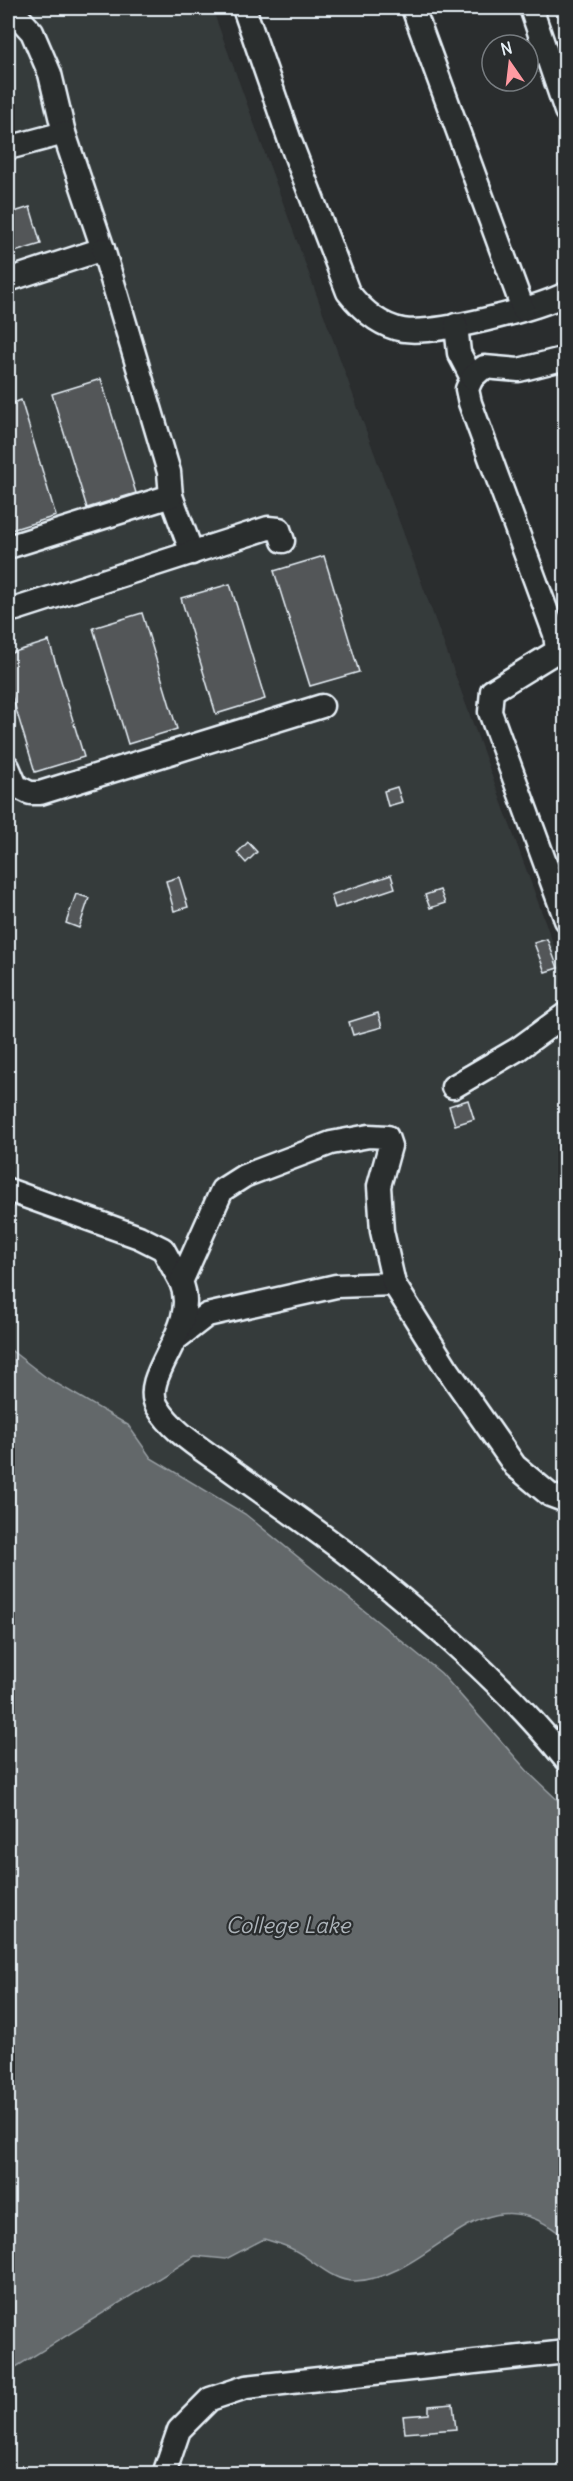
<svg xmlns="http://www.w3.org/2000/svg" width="573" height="2481" font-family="Delius,sans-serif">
<rect width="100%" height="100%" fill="#2a2d2e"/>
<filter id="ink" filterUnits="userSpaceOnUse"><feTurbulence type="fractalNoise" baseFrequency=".0167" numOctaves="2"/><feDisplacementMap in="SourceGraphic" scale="12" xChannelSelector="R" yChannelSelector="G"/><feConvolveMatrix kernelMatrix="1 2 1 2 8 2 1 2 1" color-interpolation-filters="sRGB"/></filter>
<g filter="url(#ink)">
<!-- built -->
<g fill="#363a3b">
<path d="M8,8H212L565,976V1807L530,1774L441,1673L245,1514L151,1458L128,1425L47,1378L8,1348Z"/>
<path d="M489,2215H526L553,2227L565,2238V2473L8,2474V2372L195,2256L226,2259L264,2239L290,2248L332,2276L456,2232Z"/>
</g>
<!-- water -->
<path fill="#63686b" stroke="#989fa3" stroke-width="1.5" d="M8,1348L47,1378L128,1425L151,1458L245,1514L441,1673L530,1774L565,1807V2238C480,2165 436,2278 355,2281C331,2282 311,2257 290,2248C282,2244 273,2242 264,2239L226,2259L195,2256L8,2372Z"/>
<!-- building -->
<g fill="#535759" stroke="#e8f1f8" stroke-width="1.5">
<path d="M30,207L41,244L11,253L8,243V214Z"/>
<path d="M101,379L136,493L87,508L52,394Z"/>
<path d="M21,400L56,516L8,531V405Z"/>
<path d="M324,556L359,672L310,686L274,571Z"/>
<path d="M230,584L265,699L216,714L181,598Z"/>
<path d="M142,613L177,729L128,744L93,628Z"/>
<path d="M49,641L84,757L35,772L8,683V654Z"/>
<path d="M397,787L402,802L388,806L384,791Z"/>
<path d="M248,842L257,852L246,863L237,853Z"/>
<path d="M391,875L395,888L335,908L331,895Z"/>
<path d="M179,877L188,907L174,911L166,881Z"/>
<path d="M440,890L445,903L430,908L425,895Z"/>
<path d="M76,894L89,898L79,928L66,923Z"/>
<path d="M547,939L558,968L545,972L534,943Z"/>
<path d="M378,1013L382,1027L353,1035L349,1022Z"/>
<path d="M468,1100L474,1119L455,1125L449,1106Z"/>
<path d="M453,2404L456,2429L405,2433L403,2416L429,2414V2406Z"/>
</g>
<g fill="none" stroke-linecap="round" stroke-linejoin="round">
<defs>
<g id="minor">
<path d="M10,8L32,32L50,74L64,133"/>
<path d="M244,8L290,141L348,292C362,310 379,326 403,330C437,335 535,309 566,294"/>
<path d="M413,8L523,309"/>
<path d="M531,8L566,111"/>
<path d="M8,148L64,133L103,249L8,280"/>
<path d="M456,325L459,353L472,378L467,389L470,403L555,634L557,651L492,691L490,712L566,920"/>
<path d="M472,378L484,367L519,370L566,358"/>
<path d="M171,496L192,553"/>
<path d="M8,547L171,496L169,472L103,249"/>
<path d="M8,607L16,609L268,528L279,529L283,541"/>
<path d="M8,767L16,786L30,793H40L322,706"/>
<path d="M453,1087L518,1049L566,1014"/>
<path d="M8,1190L139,1237L163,1249L181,1282"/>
<path d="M176,1339L207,1315L336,1286L394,1284"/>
<path d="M566,1501L550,1495L515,1466L446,1367L394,1284L382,1231L379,1186L390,1146L387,1137L369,1136L331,1143L244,1176L222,1190L181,1282C201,1328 139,1375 157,1406C172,1432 202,1449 225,1466C265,1495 307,1523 347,1554C424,1616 504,1682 566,1760"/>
<path d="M164,2474L179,2430L210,2399L246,2387L566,2352"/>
</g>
</defs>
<!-- minor casing -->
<use href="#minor" stroke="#e8f1f8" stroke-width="27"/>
<!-- minor -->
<use href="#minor" stroke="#2a2d2e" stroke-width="22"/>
</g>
</g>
<g text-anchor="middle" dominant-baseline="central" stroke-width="4.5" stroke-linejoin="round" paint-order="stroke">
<!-- water labels -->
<g font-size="22" font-style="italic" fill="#acb3b9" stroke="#2a2d2e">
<text x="288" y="1925">College Lake</text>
</g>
</g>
<!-- margin -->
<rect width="573" height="2481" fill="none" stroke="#2a2d2e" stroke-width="30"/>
<rect x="15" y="15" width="543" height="2451" fill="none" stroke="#e8f1f8" stroke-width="2" filter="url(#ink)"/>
<!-- north arrow -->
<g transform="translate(510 63) rotate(346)"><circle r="28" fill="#2a2d2e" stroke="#767b7f" stroke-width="1.5"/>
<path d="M0-4.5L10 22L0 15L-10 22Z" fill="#ff9aa2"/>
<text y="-9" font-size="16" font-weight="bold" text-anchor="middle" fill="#e8f1f8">N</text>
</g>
</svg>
